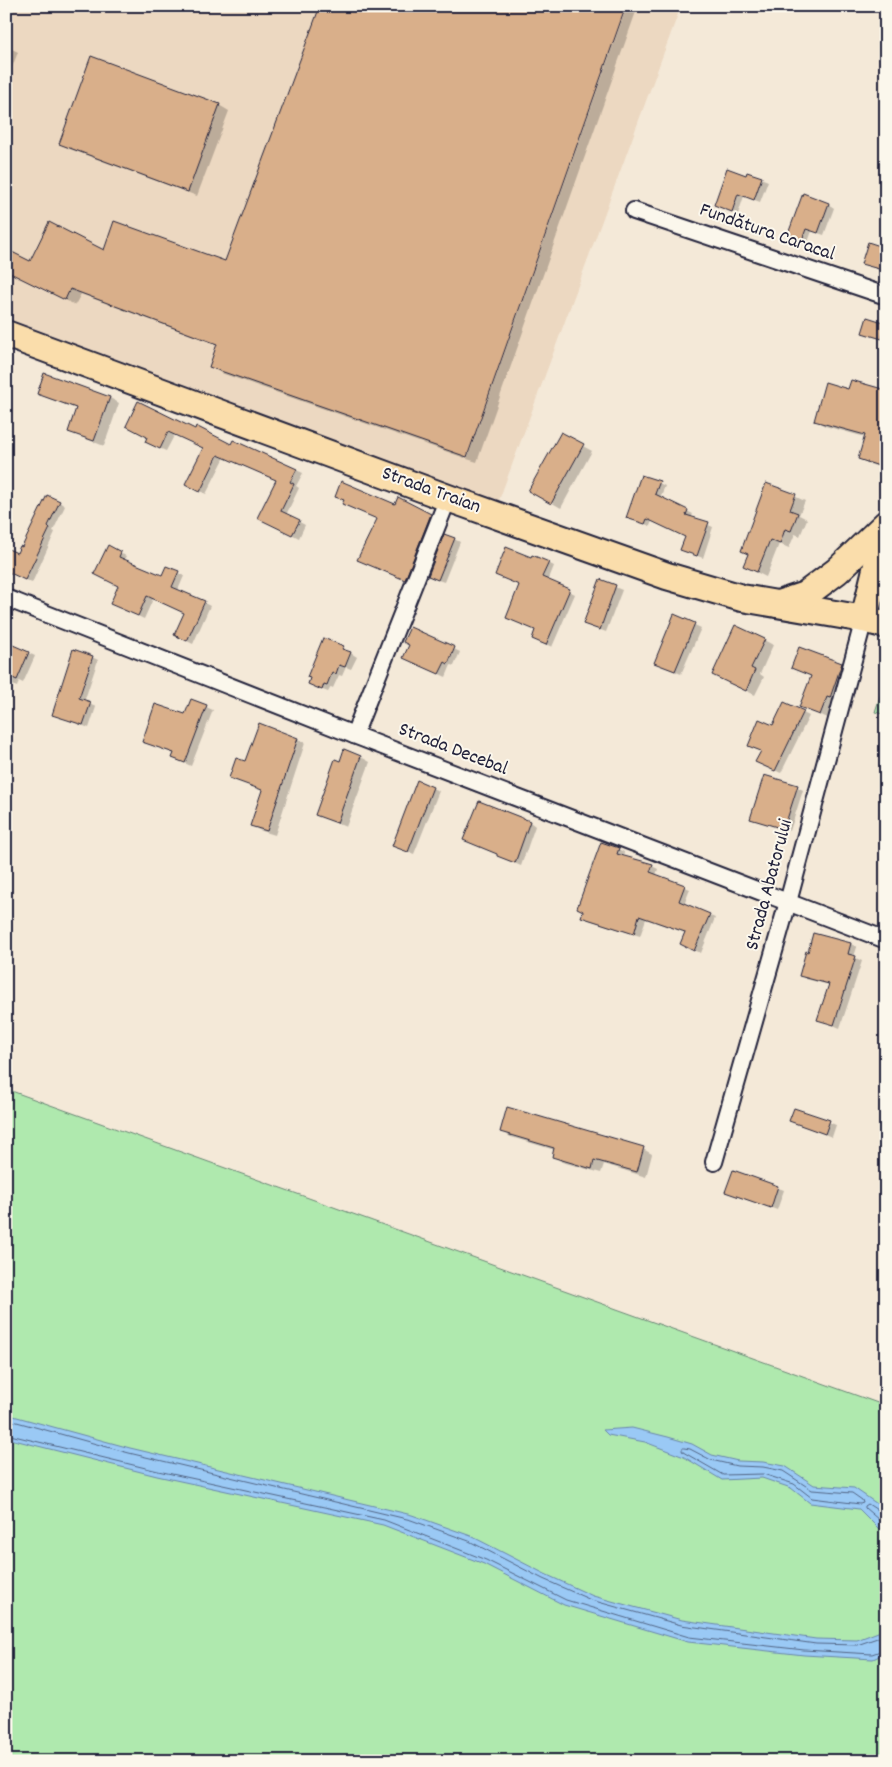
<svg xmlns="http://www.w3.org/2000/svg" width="892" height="1767" font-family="Dekko,sans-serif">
<rect width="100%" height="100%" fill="#f4e9d8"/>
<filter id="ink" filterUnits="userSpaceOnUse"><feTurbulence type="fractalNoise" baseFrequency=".02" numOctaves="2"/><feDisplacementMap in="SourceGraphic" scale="10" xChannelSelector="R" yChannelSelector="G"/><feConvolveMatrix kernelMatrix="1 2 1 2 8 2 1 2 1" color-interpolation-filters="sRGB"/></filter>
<g filter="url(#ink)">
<!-- built -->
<path fill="#ecd8c1" d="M6,6H681L498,503L6,319Z"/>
<!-- green -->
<g fill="#afe9ae" stroke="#688674">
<path d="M886,678V715L875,712Z"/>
<path d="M6,1089L886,1406V1761H6Z"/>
</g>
<!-- water -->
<g fill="#9ac9f5" stroke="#6a86ab">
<path d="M6,1414L130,1448L412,1515L471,1536L545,1574L593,1596L682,1620L816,1639L857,1640L886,1629V1653L873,1659L804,1655L688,1642L564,1605L484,1564L383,1525L157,1476L6,1438Z"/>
<path d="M632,1428L668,1437L692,1444L712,1455L738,1461L763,1462L785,1466L814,1485L854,1488L886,1510V1532L879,1529L859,1509L810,1503L791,1488L762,1478L722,1480L684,1457L645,1442L608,1435L603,1430Z"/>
</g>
<!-- shadow -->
<g fill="#0003">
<path d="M136,6H156L153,13Z"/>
<path d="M624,6L465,458L221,373L211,367L218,345L81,294L75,305L15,274L30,263L105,252L225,263Z"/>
<path d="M627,6H638L477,462L467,459Z"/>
<path d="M6,46L18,52L11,70L6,68Z"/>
<path d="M219,105L229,111L197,196L70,149L61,144Z"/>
<path d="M748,173L768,181L760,202L744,196L738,214L715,205L747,176Z"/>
<path d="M828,204L834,208L824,235L812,231L808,242L789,234Z"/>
<path d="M886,249V272L862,263Z"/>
<path d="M868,319L886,324V340L868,335Z"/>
<path d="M6,359L10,361L6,374Z"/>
<path d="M45,375L110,398L119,403L104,446L79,436L69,431L77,409L47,398L38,393Z"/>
<path d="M849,390L886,391V469L869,464L859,459L865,437L825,426L815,420Z"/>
<path d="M133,429L195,430L232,445L234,442L303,473L296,486L299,488L286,515L305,525L299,538L264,520L277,480L225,457L206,494L192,487L204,448L175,434L166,451L152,445L149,437Z"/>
<path d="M561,434L592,451L561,508L530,490Z"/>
<path d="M659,483L665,486L660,498L693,514L691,518L713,527L703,558L687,552L686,537L652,521L650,526L627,517Z"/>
<path d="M767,484L805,501L799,515L807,519L800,536L795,534L789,548L779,544L766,577L744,566L749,554Z"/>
<path d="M336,496L395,505L430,515L436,518L411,582L364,563L378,519L349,507L343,504L345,501Z"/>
<path d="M59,502L65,506L53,531L55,532L32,583L10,573L17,554Z"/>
<path d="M454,539L460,542L444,582L435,579Z"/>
<path d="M120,553L126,556L124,560L162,577L178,573L184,576L178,590L210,606L193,644L181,638L185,613L153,599L144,619L117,606L119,586L101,577Z"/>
<path d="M531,559L548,563L554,566L548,581L575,594L552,647L539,641L520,585L497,575Z"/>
<path d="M600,581L622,590L606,632L585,624Z"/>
<path d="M675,616L701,628L681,674L662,666Z"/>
<path d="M411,628L460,652L454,666L451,665L446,677L411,661Z"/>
<path d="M324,640L343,648L357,657L351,669L346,667L342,676L339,675L333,688L331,687L328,692L315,687Z"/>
<path d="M764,640L773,645L760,674L764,677L755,695L714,675Z"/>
<path d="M6,643L35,656L23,683L19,681L17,687L6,682Z"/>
<path d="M92,657L98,660L84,702L96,707L89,728L60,717Z"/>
<path d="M841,664L851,669L830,719L801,706L812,677L793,667Z"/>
<path d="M192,701L213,710L191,766L173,758L175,754L143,742L186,716Z"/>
<path d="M803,713L809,716L781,773L763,765L762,751L755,749L774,727Z"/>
<path d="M298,739L305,743L275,835L259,830L251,825L268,791L237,780V781L231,778L246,763Z"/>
<path d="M361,757L370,762L346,827L316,815Z"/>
<path d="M418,782L439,791L414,854L399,848Z"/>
<path d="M797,787L803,790L790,831L758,821L752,818Z"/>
<path d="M530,822L535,826L521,866L498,856Z"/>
<path d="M618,849L624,852L623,857L652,866L658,869L656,875L690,889L684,905L715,918L701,953L687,947L686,933L646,919L640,936L589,920L583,916Z"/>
<path d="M814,935L851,944L857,947L854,957L862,961L840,1028L819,1019L830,985L806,979L800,975L809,953Z"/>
<path d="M794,1109L836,1125L832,1137L790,1121Z"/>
<path d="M502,1132L643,1149L652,1154L646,1177L604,1164L601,1173L562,1162L553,1156L555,1150L511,1137Z"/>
<path d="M734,1172L784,1190L777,1210L727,1191Z"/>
</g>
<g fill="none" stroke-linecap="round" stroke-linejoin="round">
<!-- shore -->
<g stroke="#526585" stroke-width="1">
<path d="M6,1419L129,1453L411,1520L469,1541L543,1579L591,1600L681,1625L816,1644L857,1645L886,1635"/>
<path d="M6,1434L158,1471L384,1520L486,1560L566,1600L689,1637L804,1650L872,1654L886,1649"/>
<path d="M684,1448L690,1449L711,1460L737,1466L763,1467L783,1471L812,1490L852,1493L862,1500L863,1503L860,1504L812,1498L794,1484L763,1474L723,1475L683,1452L682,1450Z"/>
<path d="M886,1514L882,1513L868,1504L865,1506V1508L886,1526"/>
</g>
</g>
<!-- building -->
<g fill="#d9af8a" stroke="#22223b">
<path d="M320,6H626L467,457L209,367L217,344L70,289L65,300L6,271V263L12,252L30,261L49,222L104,250L114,221L225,261Z"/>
<path d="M91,56L220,104L188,192L59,144Z"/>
<path d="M727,168L746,175L747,172L762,177L754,200L738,194L732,212L714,205Z"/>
<path d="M803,193L829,203L818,233L806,229L802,240L788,234Z"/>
<path d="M868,242L886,248V271L861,264Z"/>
<path d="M867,317L886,323L882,339L862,333Z"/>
<path d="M44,373L110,397L94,441L68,432L76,408L37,394Z"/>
<path d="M851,380L886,390V443L879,466L858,459L865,435L814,421L825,382L848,389Z"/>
<path d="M138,401L195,429L196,426L231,444L233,440L297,469L290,482L294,484L281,511L300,520L292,535L257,518L276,480L218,455L200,492L185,484L203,448L168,432L160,449L145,442L147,437L126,426Z"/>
<path d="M561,432L584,444L551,504L528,491Z"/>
<path d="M641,475L660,481L655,494L688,510L686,515L709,522L697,556L680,550L685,537L647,519L645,524L626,518Z"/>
<path d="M341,481L395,504L398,497L431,514L405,580L357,560L377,519L342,504L344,500L335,497Z"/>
<path d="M766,483L796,494L790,510L798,513L791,531L785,529L780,544L770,540L757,572L743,566L748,554L741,551Z"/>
<path d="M47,495L60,501L48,526L50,528L25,580L6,571V548L17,553L20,546L22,547Z"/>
<path d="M444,534L455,538L438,580L428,576Z"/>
<path d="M108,545L121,552L119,557L162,575L166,566L179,571L172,587L205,601L187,641L174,635L184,613L147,596L138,616L110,604L118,586L94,574Z"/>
<path d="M506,547L531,557L532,555L549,562L542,577L570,589L546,645L532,639L535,630L506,618L519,585L495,575Z"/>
<path d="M600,579L616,585L600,630L583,624Z"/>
<path d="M674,614L695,623L675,671L654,663Z"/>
<path d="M735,625L765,639L751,668L755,670L746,691L712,675Z"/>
<path d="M410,627L455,647L448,664L445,662L439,674L403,658L409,645L403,642Z"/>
<path d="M323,638L344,646L342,649L351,652L345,667L339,665L336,674L332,672L327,685L324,684L322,690L308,684L310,678L307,677Z"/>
<path d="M6,642L29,652L17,680L6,675Z"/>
<path d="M799,647L842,663L830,698L827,697L820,715L799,707L811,676L791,668Z"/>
<path d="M73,649L93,656L79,698L91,702L83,725L52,715Z"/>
<path d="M191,699L207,705L185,763L172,758L174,753L142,742L155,704L185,714Z"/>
<path d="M784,702L804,711L775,771L755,762L761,751L748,746L759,719L773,725Z"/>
<path d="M259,723L298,738L267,831L250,826L262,790L229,778L236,758L245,761Z"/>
<path d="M344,749L361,756L337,823L315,815L335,759L340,761Z"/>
<path d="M764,775L798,785L784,829L750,819Z"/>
<path d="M417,780L433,787L408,852L392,846Z"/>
<path d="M479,801L530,821L515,863L497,856V854L463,840Z"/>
<path d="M601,842L619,848L617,854L653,864L650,872L685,885L679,901L710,914L694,951L680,944L685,932L639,916L634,934L581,917L583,911L577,908Z"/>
<path d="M813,933L851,943L848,954L856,956L834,1025L817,1020L829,984L799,976L806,951L808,952Z"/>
<path d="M507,1107L644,1147L637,1172L594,1160L592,1169L552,1157L554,1148L500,1132Z"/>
<path d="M794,1108L830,1120L825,1134L789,1121Z"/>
<path d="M733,1170L778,1186L771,1208L725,1192Z"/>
</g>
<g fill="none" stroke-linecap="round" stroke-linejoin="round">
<defs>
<g id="street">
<path d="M634,211L886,296"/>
<path d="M6,598L354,735L886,940"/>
<path d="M354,735L448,498"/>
<path d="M714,1162L788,902L864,619"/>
</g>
<g id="primary">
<path d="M6,334L448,498L667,576L742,598L864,619L886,625"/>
<path d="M778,604L805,595L837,571L886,524"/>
<path d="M864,619L886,528"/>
</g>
</defs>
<!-- street casing -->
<use href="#street" stroke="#22223b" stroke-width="20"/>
<!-- primary casing -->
<use href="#primary" stroke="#22223b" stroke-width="30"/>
<!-- street -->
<use href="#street" stroke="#fbf7ec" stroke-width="16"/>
<!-- primary -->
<use href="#primary" stroke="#faddab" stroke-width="26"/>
</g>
</g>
<g text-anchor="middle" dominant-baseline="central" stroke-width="4" stroke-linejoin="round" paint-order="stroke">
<!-- street labels -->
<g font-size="20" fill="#22223b" stroke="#fbf7ec">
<text transform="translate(767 233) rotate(19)">Fundătura Caracal</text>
<text transform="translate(431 491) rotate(20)">Strada Traian</text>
<text transform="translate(453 750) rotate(21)">Strada Decebal</text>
<text transform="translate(770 885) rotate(-75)">Strada Abatorului</text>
</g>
</g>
<!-- margin -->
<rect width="892" height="1767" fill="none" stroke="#fbf7ec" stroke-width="25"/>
<rect x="12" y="12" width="867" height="1742" fill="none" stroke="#22223b" stroke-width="2" filter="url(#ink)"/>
</svg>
